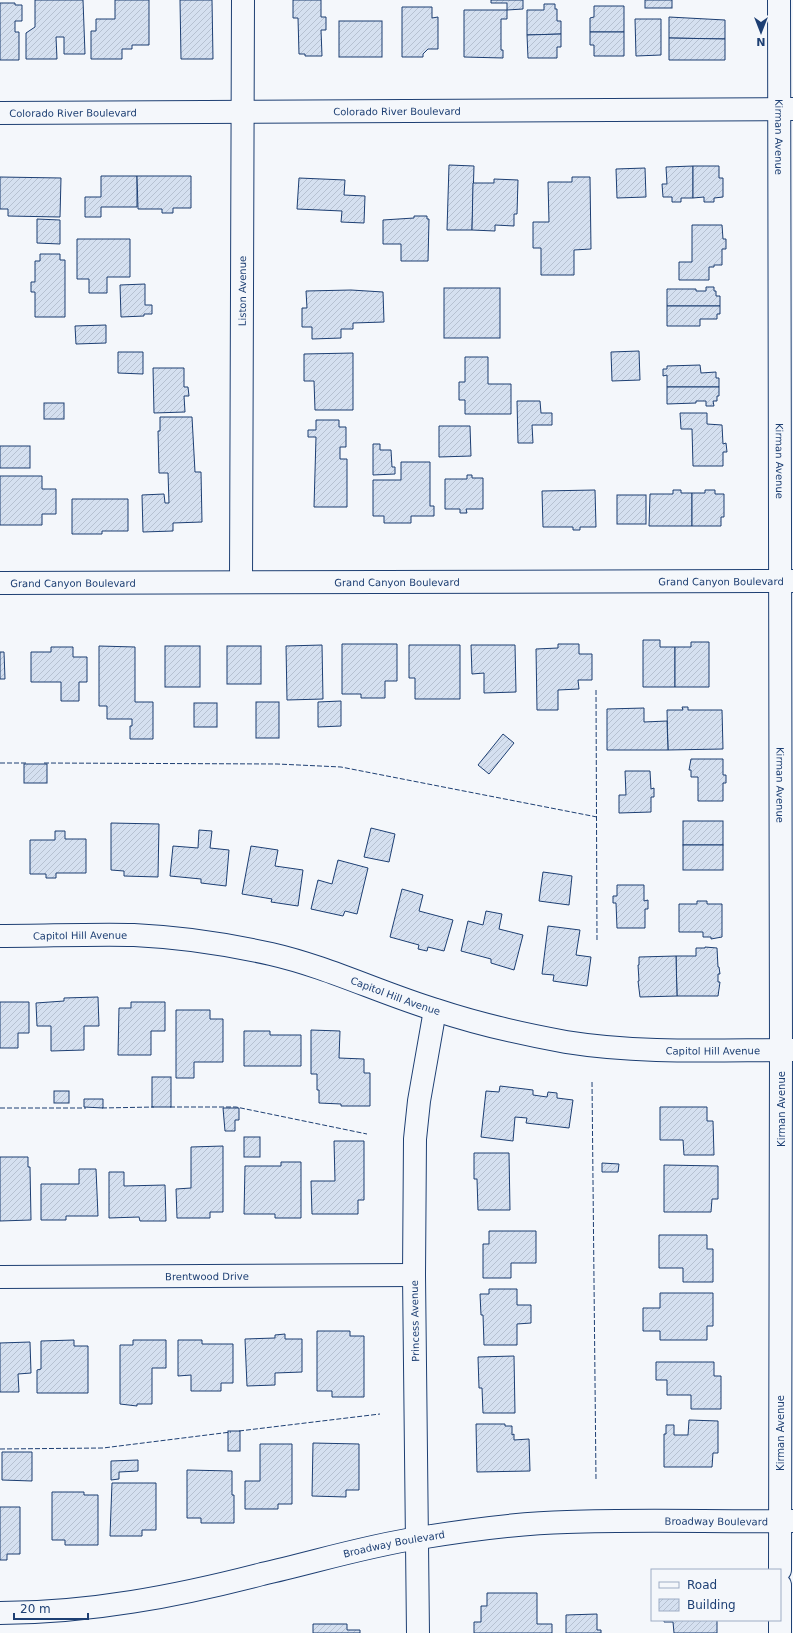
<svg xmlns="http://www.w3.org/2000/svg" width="793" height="1633" font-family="'DejaVu Sans',sans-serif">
<defs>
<pattern id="building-hatch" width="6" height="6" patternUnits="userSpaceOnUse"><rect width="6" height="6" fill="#d5e0f0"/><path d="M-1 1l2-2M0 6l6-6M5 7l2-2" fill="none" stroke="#b6c1d1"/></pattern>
</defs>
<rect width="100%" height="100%" fill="#f4f7fb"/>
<!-- building -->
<g fill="url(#building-hatch)" stroke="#1d3f73">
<path d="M35,0H83L85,54H64V37H56L57,59H26V33L35,27Z"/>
<path d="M115,0H149V45H132V49H122V59H91V31H96V19H115Z"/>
<path d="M180,0H212L213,59H181Z"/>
<path d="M293,0H321V17H326V30H321L322,56H305V54H299L298,18H293Z"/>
<path d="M491,0H523V9L507,10V3H491Z"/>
<rect x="645" y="0" width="27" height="8"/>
<path d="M0,3H15V5H22V21H15V32H19V60H0Z"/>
<path d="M544,4H555V9H557V21H561V34L527,35V10H544Z"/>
<path d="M594,6H624V32H590V18L594,17Z"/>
<path d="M402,7H432V18L438,17V49H428L423,54V57H402Z"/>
<path d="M464,10H507V19H501V50H503V58L464,57Z"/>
<path d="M669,17L725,20V39L669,38Z"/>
<path d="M635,19H661V55L636,56Z"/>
<rect x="339" y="21" width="43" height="36"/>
<path d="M590,32H624V56H594V45H590Z"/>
<path d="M561,34V47H557V58H528L527,35Z"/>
<path d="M669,38L725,39V60H669Z"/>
<path d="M449,165L474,166L472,230H447Z"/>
<path d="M693,166V198H681V202H672V197H663L662,184H667L666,167Z"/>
<path d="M693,166H719V178H723V197L714,198V202H704V197L693,198Z"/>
<path d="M645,168L646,197L617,198L616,169Z"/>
<path d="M101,176H137V207H101V217H85V197H101Z"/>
<path d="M137,176H191V208H173V213H162V209H138Z"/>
<path d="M0,177L61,178L60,217L8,216V209H0Z"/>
<path d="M572,177H590L591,249L574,250V275H541V248H533V222H549L548,182H572Z"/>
<path d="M299,178L345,180L344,195L365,196L364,223L341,222L342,211L297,209Z"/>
<path d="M494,179L518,180L517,214H514V226L495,225V231L472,230L473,183H494Z"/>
<path d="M414,216H427V219H429L428,261H401V244H383V220L414,218Z"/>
<path d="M37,219L60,220V244L37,243Z"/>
<path d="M692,225H722L723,239H726V249H722V265H714V267H709V280H679V262H692Z"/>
<path d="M77,239H130V277H107V293H89V279H77Z"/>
<path d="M40,254H60V260H65V317H35V292H31V282H35V261H40Z"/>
<path d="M145,284V305H152V314H144V316L121,317L120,285Z"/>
<path d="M706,287H714V291H716V296H720V306H667V289H696V291H706Z"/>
<rect x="444" y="288" width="56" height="50"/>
<path d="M351,290L383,292L384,322L353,323V329H341V338L312,339V327H302V308H307L306,291Z"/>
<path d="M667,306H720V314H717V319H700V326H667Z"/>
<path d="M106,325V343L76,344L75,326Z"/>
<path d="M639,351L640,380L612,381L611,352Z"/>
<path d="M118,352H143V374L118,373Z"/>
<path d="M353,353V410H315L314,381H304V354Z"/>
<path d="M465,357H488V384H511V414H465V400H459V382H465Z"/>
<path d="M700,365L701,373L716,372V378H719V387H667V375L663,376V369H667V366Z"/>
<path d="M153,368H184V387H188L189,396H184L185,412L154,413Z"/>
<path d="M667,387H719V396H717V401H713L714,406H706V401H696V403L667,404Z"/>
<path d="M517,401H540L541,413H552V425H532L533,443H518Z"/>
<rect x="44" y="403" width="20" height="16"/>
<path d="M680,413H707V424L722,425L723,444L726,443L727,452H723V466H693L692,429H681Z"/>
<path d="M160,417H192L195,472H201L202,522L173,523V531L143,532L142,495L164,494L165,503H169L168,473H159L158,431H160Z"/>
<path d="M316,420H339V427H346V447H340V459H347V507H314L316,437H308V430H316Z"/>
<path d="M439,426H470L471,456L439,457Z"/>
<path d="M373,444H380V450H391L392,467H395V474L373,475Z"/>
<rect x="0" y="446" width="30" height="22"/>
<path d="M401,462H430V506H434V516H411V523H384V516H373V480H401Z"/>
<path d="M467,475H472V478H483V509H466L467,513H460V509H445V479H467Z"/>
<path d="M0,476H42V489H56V514H42V525H0Z"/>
<path d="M595,490L596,527H580V530H573V527H543L542,491Z"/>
<path d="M673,490H681V493H692V526H649L650,494H673Z"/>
<path d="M705,490H715V494H724V517H721V526H692V493H705Z"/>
<rect x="617" y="495" width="29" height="29"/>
<path d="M72,499H128V531H102V534H72Z"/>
<path d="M643,640H660V647H675V687H643Z"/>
<path d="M691,642H709V687H675V647H691Z"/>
<path d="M342,644H397V681H385V698H361V694H342Z"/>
<path d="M558,644H579V654H592V680H578L579,689L558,690V710H537L536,649L558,648Z"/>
<path d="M322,645L323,699L287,700L286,646Z"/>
<path d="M409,645H460V699H415V678H409Z"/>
<path d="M471,645H515L516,692L484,693V673L472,674Z"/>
<path d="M99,646L135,647V702H153V739H130V726H132V719H107V706H99Z"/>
<rect x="165" y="646" width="35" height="41"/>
<rect x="227" y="646" width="34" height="38"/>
<path d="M51,647H73V657H87V682H79V701H61V682H31V652H51Z"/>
<path d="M0,652H4L5,679H0Z"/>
<path d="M341,701V726L318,727V702Z"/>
<rect x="256" y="702" width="23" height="36"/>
<rect x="194" y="703" width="23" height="24"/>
<path d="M682,707H688V710H722L723,749L668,750L667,710H683Z"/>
<path d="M644,708V722L667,721L668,750H607V709Z"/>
<path d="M503,734L514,743L489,774L478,765Z"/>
<path d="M691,759H723V775H726V783H723V801H698V777H691V770H689Z"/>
<rect x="24" y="764" width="23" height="19"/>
<path d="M625,771H650L651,789L654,788V797H651V812L619,813V795H626Z"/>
<rect x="683" y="821" width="40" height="24"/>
<path d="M111,823L159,824L158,877L124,876V871L111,870Z"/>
<path d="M371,828L395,834L389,862L364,857Z"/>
<path d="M199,830L212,831L210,848L229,850L226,886L201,883V879L170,876L173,846L198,848Z"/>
<path d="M55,831H65V839H86V873H56V878H46V874H30V840H55Z"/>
<rect x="683" y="845" width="40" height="25"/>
<path d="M251,846L278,850L275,866L303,870L298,906L271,902L272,899L242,894Z"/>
<path d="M338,860L368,868L357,914L345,911L343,916L311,909L318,880L332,884Z"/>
<path d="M543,872L572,876L569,905L539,901Z"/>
<path d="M617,885H644V901L648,900V909H645V928H617L616,903H613V896H617Z"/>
<path d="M402,889L423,895L419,911L453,920L444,951L428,947L427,951L418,949L419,945L390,937Z"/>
<path d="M697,901H707V904H722V937L711,939V937H703V932H679V904H697Z"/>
<path d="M486,911L502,914L499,929L523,935L514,970L491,963V959L461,951L468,921L483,925Z"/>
<path d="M548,926L580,930L576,955L591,957L587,986L553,981L554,975L542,974Z"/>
<path d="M705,947L717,948L718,967H719L720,974H718V982H720L718,996H677L676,956H696V948H705Z"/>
<path d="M676,956L677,996L640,997L638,981H639L638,965H639V957Z"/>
<path d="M98,997L99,1026H84V1050L51,1051V1026H37L36,1003L64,1001V998Z"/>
<path d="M0,1002H29V1033H18V1048H0Z"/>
<path d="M131,1002H165V1031H151V1055H118L119,1008H131Z"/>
<path d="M176,1010H210V1019H223V1062H194V1078H176Z"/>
<path d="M311,1030L340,1031L339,1058L364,1059V1073H370V1106H341V1104L319,1103V1090H317V1074H311Z"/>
<path d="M244,1031H270V1035H301V1066H244Z"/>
<rect x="152" y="1077" width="19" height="30"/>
<path d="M500,1086L533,1090V1095L547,1097L548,1092L557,1093V1098L573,1100L569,1128L526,1123L527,1118L515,1117L513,1141L481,1137L486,1091L499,1092Z"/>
<rect x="54" y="1091" width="15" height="12"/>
<path d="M84,1099H103V1108L84,1107Z"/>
<path d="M660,1107H707V1121H713L714,1155H684L683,1140H660Z"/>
<path d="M223,1108H239V1120H235V1131H225Z"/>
<rect x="244" y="1137" width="16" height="20"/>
<path d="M334,1141H364V1200H358V1214H312L311,1181H335Z"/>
<path d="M223,1146V1212H210V1218H177L176,1189L191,1188V1147Z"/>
<path d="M474,1153H509L510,1210H478L477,1179H474Z"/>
<path d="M0,1157H28V1167H30L31,1220L0,1221Z"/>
<path d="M281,1162H301V1218H275V1214H244L245,1166H281Z"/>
<path d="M602,1163L619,1164L618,1172H602Z"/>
<path d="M664,1165L718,1166V1199H712L711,1212H664Z"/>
<path d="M79,1169H96L98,1216H66V1220H41V1184H79Z"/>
<path d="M109,1172H124V1186L165,1185L166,1221H140L139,1217L109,1218Z"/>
<path d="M489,1231H536V1263H511V1278H483V1244H489Z"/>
<path d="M659,1235H707V1249H713V1282H683V1268H659Z"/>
<path d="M489,1289H517V1305H531V1323L517,1324V1345H484L483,1315H481L480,1294H489Z"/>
<path d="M660,1293H713V1326H707V1340H660V1331H643V1308H660Z"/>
<path d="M317,1331H350V1336H364V1397H332V1391H317Z"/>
<path d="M285,1334V1339H302V1372L275,1373V1385L247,1386L245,1339L275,1338V1335Z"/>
<path d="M74,1340V1346H88V1393H37V1370L41,1369V1341Z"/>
<path d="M133,1340H166V1368H152V1404H137V1406L120,1404V1345H133Z"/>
<path d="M178,1340H202V1344H233V1383H221V1391H191V1375L178,1376Z"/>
<path d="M30,1342L31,1373L18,1374L19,1392H0V1343Z"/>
<path d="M514,1356L515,1413H483L482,1388H479L478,1357Z"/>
<path d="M656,1362H714V1376H721V1409H691V1395H667V1380H656Z"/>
<path d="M689,1420L718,1421V1453H713L712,1467H664V1434H666V1425H674V1435H688Z"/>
<path d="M476,1424H505V1426H512V1435L514,1434V1440L529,1439L530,1471L477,1472Z"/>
<rect x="228" y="1431" width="12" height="20"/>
<path d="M313,1443L359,1444V1490H346V1497L312,1496Z"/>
<path d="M260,1444H292V1504H278V1509H245V1481H260Z"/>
<path d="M2,1452H32V1481L2,1480Z"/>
<path d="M138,1460V1471L119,1472V1479L111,1480V1461Z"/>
<path d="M187,1470L232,1471V1495H234V1523H201V1518H187Z"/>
<path d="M112,1483H156V1530H142V1536H110Z"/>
<path d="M52,1492H84V1495H98V1545H65V1540H52Z"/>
<path d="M0,1507H20V1554H7V1560H0Z"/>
<path d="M487,1593H537V1624H552V1633H474V1622H481V1606H487Z"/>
<path d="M597,1614V1630H601V1633H566V1615Z"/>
<path d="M664,1620H717V1633H674L673,1622H664Z"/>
<path d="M313,1624H347V1630H360V1633H313Z"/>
</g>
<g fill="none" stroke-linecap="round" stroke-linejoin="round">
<defs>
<g id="street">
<path id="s1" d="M0,113L793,109"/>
<path id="s2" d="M241,582L243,0"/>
<path id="s3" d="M0,583L793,581"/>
<path id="s4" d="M0,936C45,936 89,934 134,935C180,937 226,944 271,954C328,967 380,993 436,1010C478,1024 522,1034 566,1042C641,1054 717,1050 793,1050"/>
<path id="s5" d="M0,1277L414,1275"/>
<path id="s6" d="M0,1613C89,1613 177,1596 262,1574C315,1562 366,1546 419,1538C468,1530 518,1523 567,1522C642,1519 718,1522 793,1521"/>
<path d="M418,1633L414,1275L415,1139L419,1101L435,1010"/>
</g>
<g id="secondary">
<path id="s7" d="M779,0L781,1050L780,1570"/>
<path d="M780,1585V1633"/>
</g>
</defs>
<!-- street casing -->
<use href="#street" stroke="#1d3f73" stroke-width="24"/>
<!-- secondary casing -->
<use href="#secondary" stroke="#1d3f73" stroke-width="24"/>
<!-- street -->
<use href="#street" stroke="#f4f7fb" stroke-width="22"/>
<!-- secondary -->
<use href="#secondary" stroke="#f4f7fb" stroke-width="22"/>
<!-- fence -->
<g stroke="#1d3f73" stroke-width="1" stroke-dasharray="5 2" stroke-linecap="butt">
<path d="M596,690L597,941"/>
<path d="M0,763H26"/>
<path d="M44,763L277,764L341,767L597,817"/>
<path d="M592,1082L596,1480"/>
<path d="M170,1107H236L367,1134"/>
<path d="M0,1108H86"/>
<path d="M102,1108L154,1107"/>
<path d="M239,1431L380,1414"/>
<path d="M0,1449L103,1448L231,1432"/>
</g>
</g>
<g text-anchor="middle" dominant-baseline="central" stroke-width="3" stroke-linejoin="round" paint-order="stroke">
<!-- street labels -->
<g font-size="10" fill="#1d3f73" stroke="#f4f7fb">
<text stroke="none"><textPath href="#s1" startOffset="397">Colorado River Boulevard</textPath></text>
<text stroke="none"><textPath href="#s1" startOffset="73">Colorado River Boulevard</textPath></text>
<text stroke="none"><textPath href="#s7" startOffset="137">Kirman Avenue</textPath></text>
<text stroke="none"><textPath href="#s2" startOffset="291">Liston Avenue</textPath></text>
<text stroke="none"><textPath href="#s7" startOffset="461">Kirman Avenue</textPath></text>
<text stroke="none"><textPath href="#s3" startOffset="721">Grand Canyon Boulevard</textPath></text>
<text stroke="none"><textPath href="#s3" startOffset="397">Grand Canyon Boulevard</textPath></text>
<text stroke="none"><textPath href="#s3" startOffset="73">Grand Canyon Boulevard</textPath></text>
<text stroke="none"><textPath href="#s7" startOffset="785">Kirman Avenue</textPath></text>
<text stroke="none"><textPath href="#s4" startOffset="80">Capitol Hill Avenue</textPath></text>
<text stroke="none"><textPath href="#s4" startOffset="404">Capitol Hill Avenue</textPath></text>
<text stroke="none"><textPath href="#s4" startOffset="728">Capitol Hill Avenue</textPath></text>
<text transform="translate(781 1109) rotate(-90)">Kirman Avenue</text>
<text stroke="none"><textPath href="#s5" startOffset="207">Brentwood Drive</textPath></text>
<text transform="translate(415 1321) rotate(-91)">Princess Avenue</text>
<text transform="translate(780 1433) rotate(-90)">Kirman Avenue</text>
<text stroke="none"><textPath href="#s6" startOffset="725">Broadway Boulevard</textPath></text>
<text stroke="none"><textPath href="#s6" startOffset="401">Broadway Boulevard</textPath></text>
</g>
</g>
<!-- legend -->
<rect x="651" y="1569" width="130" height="52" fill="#f4f7fb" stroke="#9eadc5"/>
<rect x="659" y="1582" width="20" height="6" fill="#f4f7fb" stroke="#9eadc5"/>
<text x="687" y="1589" font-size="12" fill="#1d3f73">Road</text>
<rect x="659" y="1599" width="20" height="12" fill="url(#building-hatch)" stroke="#9eadc5"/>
<text x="687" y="1609" font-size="12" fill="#1d3f73">Building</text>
<!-- north arrow -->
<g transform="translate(761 32) rotate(180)" stroke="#f4f7fb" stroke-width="3" paint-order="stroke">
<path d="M0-3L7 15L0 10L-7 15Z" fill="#1d3f73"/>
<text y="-6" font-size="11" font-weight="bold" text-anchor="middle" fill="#1d3f73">N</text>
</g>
<!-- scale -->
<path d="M14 1613v6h74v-6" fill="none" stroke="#1d3f73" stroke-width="2"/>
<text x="20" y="1613" font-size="12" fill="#1d3f73" stroke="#f4f7fb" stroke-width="3" paint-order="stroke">20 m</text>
</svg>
